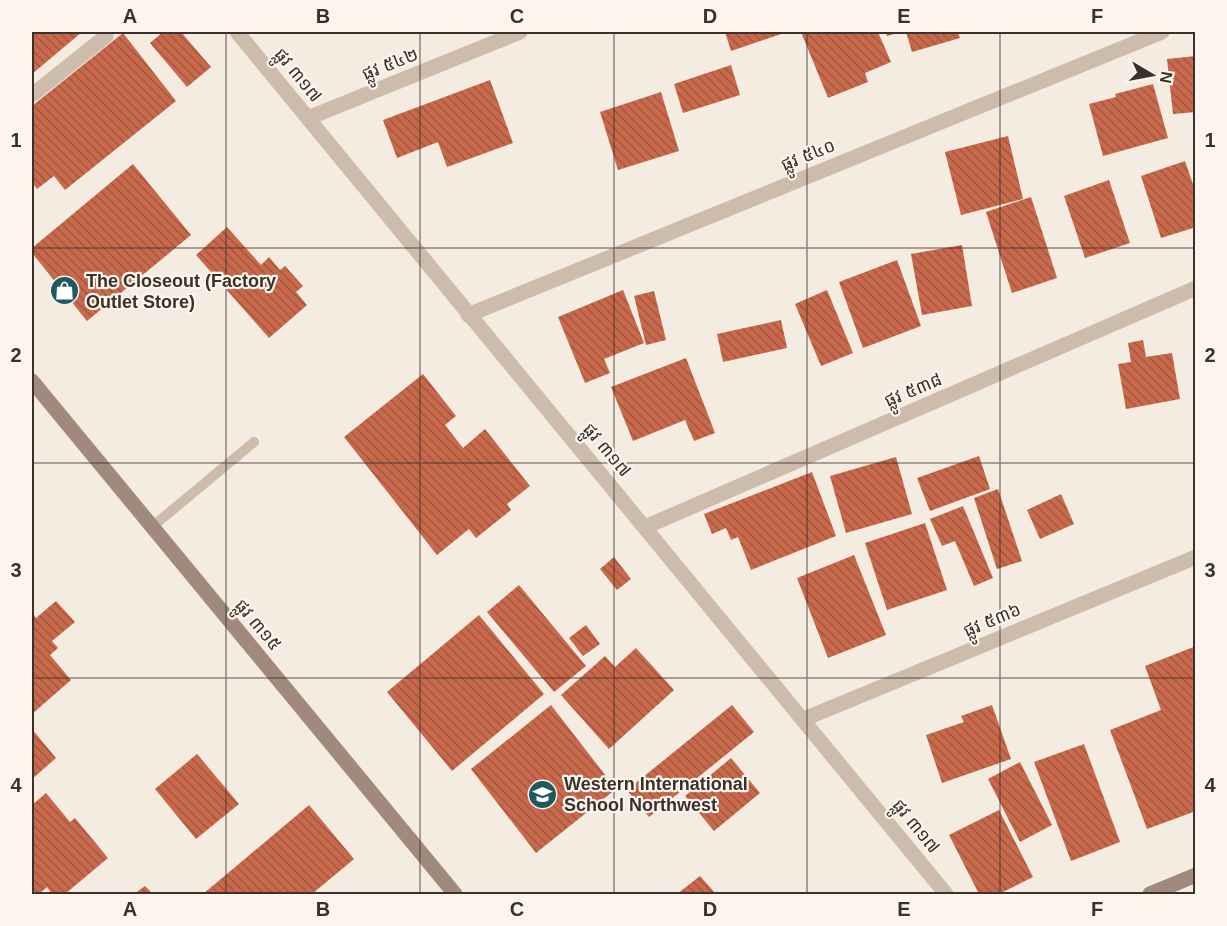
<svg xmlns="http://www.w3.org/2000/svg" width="1227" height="926" font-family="Arial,'Noto Sans Khmer',sans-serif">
<defs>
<pattern id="building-back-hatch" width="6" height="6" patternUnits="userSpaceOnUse" patternTransform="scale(1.5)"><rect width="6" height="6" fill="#c8694b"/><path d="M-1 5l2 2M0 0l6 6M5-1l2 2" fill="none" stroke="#a4573f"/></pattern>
</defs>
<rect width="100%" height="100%" fill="#f4ebe1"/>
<!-- building -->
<g fill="url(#building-back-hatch)">
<path d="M32,32H82L32,74Z"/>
<path d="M163,32H181L211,67L187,87L150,43Z"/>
<path d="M725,32H787L731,51Z"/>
<path d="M801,32H878L891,62L865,73L868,82L828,98Z"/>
<path d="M885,32H901L887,36Z"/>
<path d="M906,32H958L960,38L912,52Z"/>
<path d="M123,33L176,101L65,190L54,176L37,189L32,182V106Z"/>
<path d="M1196,56V112L1173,114L1167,59Z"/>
<path d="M731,65L740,95L683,113L674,84Z"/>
<path d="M490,80L513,143L447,167L438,142L397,158L383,120Z"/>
<path d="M1153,84L1168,138L1103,156L1089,104L1116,97L1115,94Z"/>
<path d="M661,92L679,151L618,170L600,112Z"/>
<path d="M1008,136L1023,199L961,215L945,152Z"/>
<path d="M1185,161L1196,193V227L1161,238L1141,176Z"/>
<path d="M133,164L191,235L87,321L32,253V248Z"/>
<path d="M1109,180L1130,243L1085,258L1064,196Z"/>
<path d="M1031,197L1057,278L1012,293L986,212Z"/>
<path d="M227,227L261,265L269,257L280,270L285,266L303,286L296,292L307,305L269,338L196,255Z"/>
<path d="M962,245L972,306L922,315L911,254Z"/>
<path d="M897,260L921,326L863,348L839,282Z"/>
<path d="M623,290L644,343L604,359L610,373L585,383L558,317Z"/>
<path d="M827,290L853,353L821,366L795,304Z"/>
<path d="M654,291L666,340L646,345L634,296Z"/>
<path d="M781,320L787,348L723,362L717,334Z"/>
<path d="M1143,340L1146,357L1172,353L1180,399L1126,409L1118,364L1131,362L1128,343Z"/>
<path d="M686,358L715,433L694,441L685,420L633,441L611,387Z"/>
<path d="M423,374L456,416L445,425L463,448L485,429L530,486L507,504L511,510L476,538L469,529L437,555L344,437Z"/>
<path d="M979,456L990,489L930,511L917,478Z"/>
<path d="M896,457L912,514L846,533L830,476Z"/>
<path d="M812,472L836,536L751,570L738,537L731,540L726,528L712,534L704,514Z"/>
<path d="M998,489L1022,561L997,569L974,498Z"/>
<path d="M1061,494L1074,524L1040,539L1027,510Z"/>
<path d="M963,506L993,578L974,586L955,541L942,546L930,519Z"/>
<path d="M925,523L947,590L887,610L865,543Z"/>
<path d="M854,555L886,635L828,658L797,578Z"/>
<path d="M614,557L631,579L617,590L600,569Z"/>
<path d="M519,585L586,666L554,692L487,612Z"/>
<path d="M56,601L75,622L52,641L58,648L50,655L71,680L32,714V612L36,618Z"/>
<path d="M479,615L544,694L452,771L387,692Z"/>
<path d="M586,625L600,644L583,656L569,638Z"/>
<path d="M1196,646V811L1147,829L1110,730L1161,710L1145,666Z"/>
<path d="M636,648L674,690L609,749L561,695L605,656L615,667Z"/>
<path d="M551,705L616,789L536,853L471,769Z"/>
<path d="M732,705L754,732L649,817L627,790Z"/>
<path d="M992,705L1011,759L942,783L926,735L964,722L961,716Z"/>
<path d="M32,729L56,758L32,779Z"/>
<path d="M1084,744L1120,842L1071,861L1034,762Z"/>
<path d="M197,754L239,804L196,839L155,789Z"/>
<path d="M731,758L760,793L714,831L685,796Z"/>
<path d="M1020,762L1052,825L1020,842L988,779Z"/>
<path d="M46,793L70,822L75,818L108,858L65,894H52L47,887L40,893L32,891V805Z"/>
<path d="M309,805L354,859L312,894H203Z"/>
<path d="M999,810L1033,877L999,894H979L949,835Z"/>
<path d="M700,876L716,894H677Z"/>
<path d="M145,886L153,894H134Z"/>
</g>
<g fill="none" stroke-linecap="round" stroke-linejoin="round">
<!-- lane -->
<path stroke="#cdbbac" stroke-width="10" d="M152,527L254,442"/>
<!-- street -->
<g stroke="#cdbbac" stroke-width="15">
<path d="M237,32L946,894"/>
<path d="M32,95L106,36"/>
<path d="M308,118L520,32"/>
<path d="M468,315L1162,32"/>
<path d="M645,527L1196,288"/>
<path d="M804,719L1196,557"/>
</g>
<!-- secondary -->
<g stroke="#a18a7d" stroke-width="15">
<path d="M32,381L455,894"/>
<path d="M1150,894L1196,875"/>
</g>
</g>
<!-- grid -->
<path fill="none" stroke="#3b302b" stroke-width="1.5" stroke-opacity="0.55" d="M226,32V894M420,32V894M614,32V894M807,32V894M1000,32V894M32,248H1196M32,463H1196M32,678H1196"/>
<!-- icons -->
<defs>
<symbol id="shop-disc" viewBox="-11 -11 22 22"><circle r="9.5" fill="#1f5a5e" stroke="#fbf5ee"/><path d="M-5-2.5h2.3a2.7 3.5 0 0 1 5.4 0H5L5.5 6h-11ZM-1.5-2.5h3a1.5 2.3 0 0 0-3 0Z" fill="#fff"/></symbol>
<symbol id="school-disc" viewBox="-11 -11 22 22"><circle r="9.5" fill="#1f5a5e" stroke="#fbf5ee"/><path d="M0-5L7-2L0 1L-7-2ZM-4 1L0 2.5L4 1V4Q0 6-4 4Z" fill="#fff"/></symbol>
</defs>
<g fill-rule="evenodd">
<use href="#shop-disc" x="48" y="274" width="33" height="33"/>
<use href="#school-disc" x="526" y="778" width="33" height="33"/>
</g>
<g text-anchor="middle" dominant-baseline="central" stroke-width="4.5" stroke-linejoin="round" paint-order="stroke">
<!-- street labels -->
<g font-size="18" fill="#3b302b" stroke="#fbf5ee">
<text transform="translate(390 64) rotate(-22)">ផ្លូវ ៥៤២</text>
<text transform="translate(298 75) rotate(51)">ផ្លូវ ៣១៧</text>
<text transform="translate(808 155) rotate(-22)">ផ្លូវ ៥៤០</text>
<text transform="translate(913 390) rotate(-23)">ផ្លូវ ៥៣៨</text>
<text transform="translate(607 450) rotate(50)">ផ្លូវ ៣១៧</text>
<text transform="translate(992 620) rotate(-23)">ផ្លូវ ៥៣៦</text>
<text transform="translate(258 625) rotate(50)">ផ្លូវ ៣១៥</text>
<text transform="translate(916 826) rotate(51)">ផ្លូវ ៣១៧</text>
</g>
<!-- poi labels -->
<g font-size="18" font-weight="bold" fill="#3b302b" stroke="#fbf5ee" text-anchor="start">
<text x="86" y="281">The Closeout (Factory<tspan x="86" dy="21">Outlet Store)</tspan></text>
<text x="564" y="784">Western International<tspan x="564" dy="21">School Northwest</tspan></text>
</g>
</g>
<!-- border -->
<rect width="1227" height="926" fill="none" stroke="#fbf5ee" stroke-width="66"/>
<!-- north arrow -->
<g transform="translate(1152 75) rotate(100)" stroke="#fbf5ee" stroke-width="4.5" paint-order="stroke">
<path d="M0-4.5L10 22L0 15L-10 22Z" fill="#3b302b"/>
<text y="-9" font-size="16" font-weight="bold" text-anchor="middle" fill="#3b302b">N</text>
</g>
<rect x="33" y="33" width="1161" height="860" fill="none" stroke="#3b302b" stroke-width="2"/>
<g font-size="20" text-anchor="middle" font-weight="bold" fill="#3b302b">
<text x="130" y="23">A</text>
<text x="323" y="23">B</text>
<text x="517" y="23">C</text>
<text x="710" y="23">D</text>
<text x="904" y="23">E</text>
<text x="1097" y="23">F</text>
<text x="16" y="147">1</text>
<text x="1210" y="147">1</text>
<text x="16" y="362">2</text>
<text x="1210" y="362">2</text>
<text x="16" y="577">3</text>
<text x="1210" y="577">3</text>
<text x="16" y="792">4</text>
<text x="1210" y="792">4</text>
<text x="130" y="916">A</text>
<text x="323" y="916">B</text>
<text x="517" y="916">C</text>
<text x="710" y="916">D</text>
<text x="904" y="916">E</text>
<text x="1097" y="916">F</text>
</g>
</svg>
